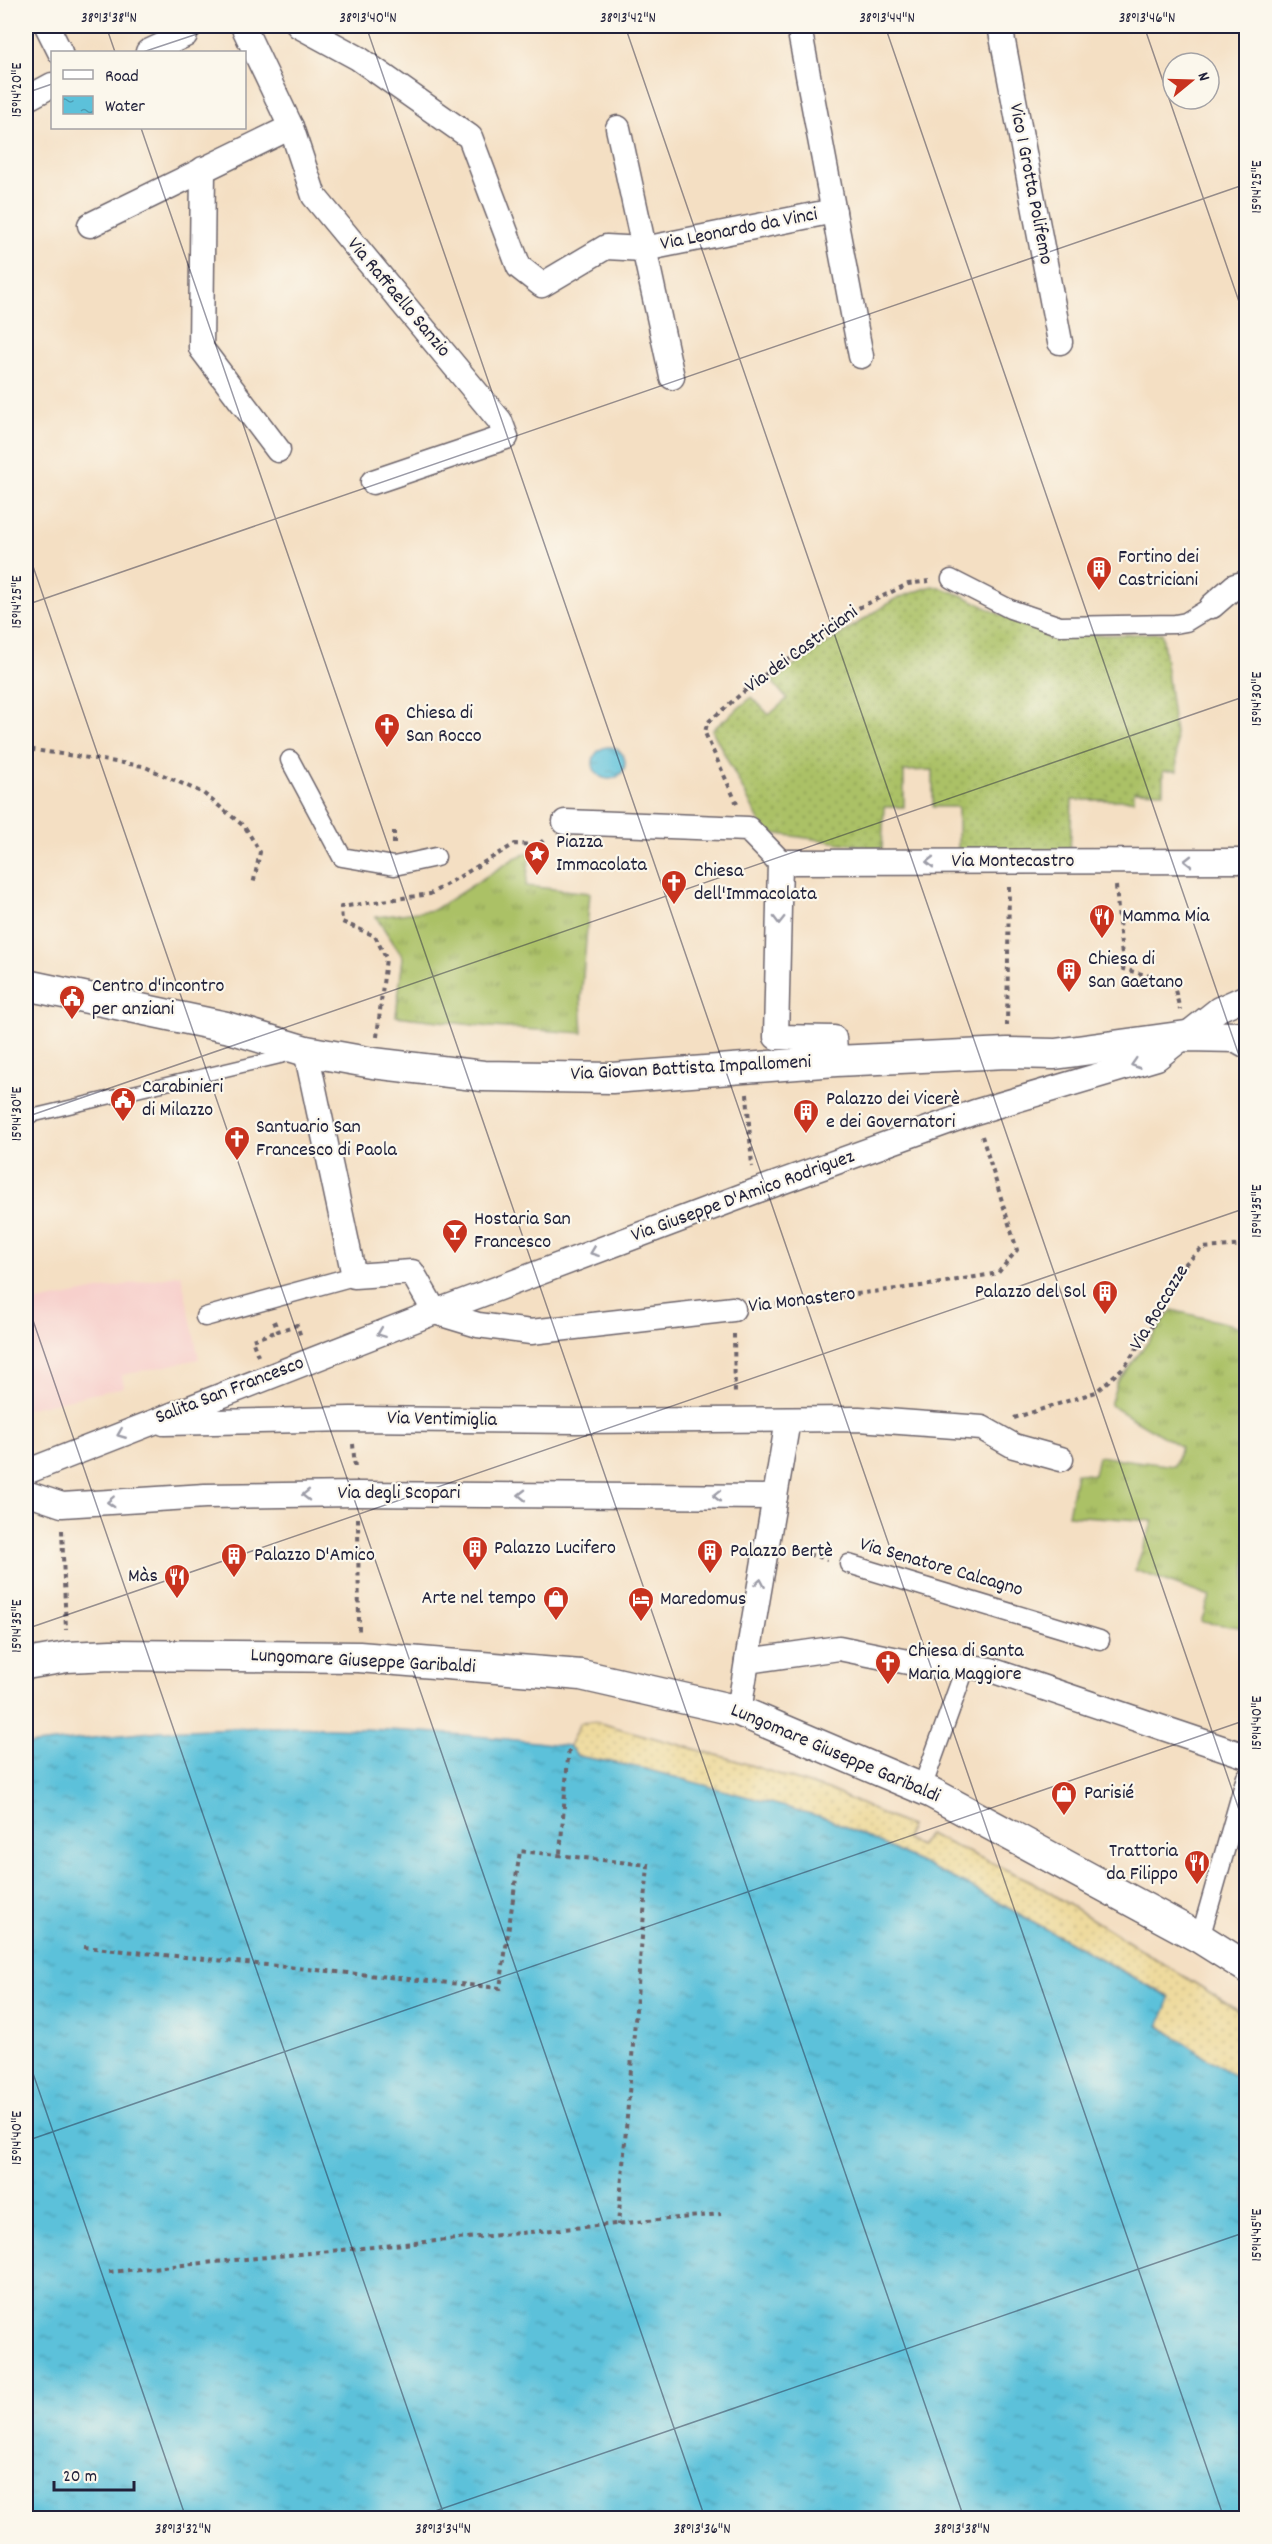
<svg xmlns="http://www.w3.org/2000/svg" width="1272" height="2544" font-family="Dekko,sans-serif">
<defs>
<pattern id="grass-tufts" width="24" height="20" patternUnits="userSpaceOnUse" patternTransform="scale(1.5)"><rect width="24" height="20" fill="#abc166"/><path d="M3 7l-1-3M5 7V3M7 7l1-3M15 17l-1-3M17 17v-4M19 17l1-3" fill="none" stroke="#8b9c55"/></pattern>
<pattern id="sand-dots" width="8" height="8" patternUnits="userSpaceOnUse" patternTransform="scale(1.5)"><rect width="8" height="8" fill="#eeda9e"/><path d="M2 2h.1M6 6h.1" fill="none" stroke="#ccbb89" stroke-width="1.8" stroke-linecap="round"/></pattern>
<pattern id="garden-dots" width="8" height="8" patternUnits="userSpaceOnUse" patternTransform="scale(1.5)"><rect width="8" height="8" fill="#abc166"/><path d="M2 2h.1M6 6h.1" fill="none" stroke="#8b9c55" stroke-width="1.8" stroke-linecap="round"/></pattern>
<pattern id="water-ripples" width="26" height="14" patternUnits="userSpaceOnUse" patternTransform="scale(1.5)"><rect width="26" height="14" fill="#5cc1da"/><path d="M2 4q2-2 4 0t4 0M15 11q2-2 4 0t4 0" fill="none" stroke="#4c9cb2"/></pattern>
</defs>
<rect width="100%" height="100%" fill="#fbf7ec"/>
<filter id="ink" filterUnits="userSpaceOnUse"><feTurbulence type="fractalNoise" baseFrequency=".0167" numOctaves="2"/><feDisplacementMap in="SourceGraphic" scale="12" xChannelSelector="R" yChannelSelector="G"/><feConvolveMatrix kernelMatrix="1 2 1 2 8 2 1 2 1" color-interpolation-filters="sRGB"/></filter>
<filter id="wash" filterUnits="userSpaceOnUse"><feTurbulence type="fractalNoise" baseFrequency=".008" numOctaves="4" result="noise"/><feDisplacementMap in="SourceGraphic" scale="24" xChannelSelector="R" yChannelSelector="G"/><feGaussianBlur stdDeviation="1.35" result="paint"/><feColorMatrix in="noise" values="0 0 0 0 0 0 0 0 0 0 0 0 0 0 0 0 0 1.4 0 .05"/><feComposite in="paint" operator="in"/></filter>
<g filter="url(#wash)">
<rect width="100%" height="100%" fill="#f4dfc3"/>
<!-- built -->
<path fill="#f7d0cc" d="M181,1274L199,1359L122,1375L124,1387L26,1409V1304Z"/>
<!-- grass -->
<g fill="url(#grass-tufts)" stroke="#667250" stroke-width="1.5">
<path d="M530,852L526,886L590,893L581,1000L583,1033L491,1027L396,1016L403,957L376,917L434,910L515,858Z"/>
<path d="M1172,1310L1246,1328V1628L1201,1622L1210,1597L1135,1570L1153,1521L1068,1515L1076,1473L1094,1475L1098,1456L1174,1466L1181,1447L1110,1405L1117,1383Z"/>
</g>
<!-- sand -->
<path fill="url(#sand-dots)" stroke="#887e6c" stroke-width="1.5" d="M596,1722L731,1759L834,1792L909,1826L906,1839L919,1846L928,1834L1031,1881L1246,2015V2084L1159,2025L1170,1997L967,1885L829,1819L641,1768L577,1756L569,1746L580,1723Z"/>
<!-- garden -->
<path fill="url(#garden-dots)" stroke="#667250" stroke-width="1.5" d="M932,586C968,593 992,614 1025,625C1068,640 1117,634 1162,633L1176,741L1177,771H1163V792L1134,791V800H1072L1070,853L958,852V807H933V770L904,771V807H884L882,849L765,832L712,730L752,697L769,715L787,699L771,680L895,599Z"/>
<!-- water -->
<g fill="url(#water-ripples)" stroke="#3f728a" stroke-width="1.5">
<circle cx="609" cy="763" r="16"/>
<path d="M264,1727C367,1727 467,1733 569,1746L577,1756L641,1768L829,1819L967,1885L1170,1998L1159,2026L1246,2084V2518H26V1745L161,1731Z"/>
</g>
</g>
<g filter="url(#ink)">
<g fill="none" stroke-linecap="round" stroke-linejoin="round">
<defs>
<path id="service" d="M27,1117L293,1054"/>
<g id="pedestrian">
<path d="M951,579L1010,609L1060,626L1175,624L1186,622L1212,606"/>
<path d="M290,760L342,857L394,866L436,857"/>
<path d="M205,1317L354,1276"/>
<path d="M849,1564L1100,1640"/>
<path d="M922,1788L962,1677"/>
<path d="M1200,1938L1246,1777"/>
</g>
<g id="minor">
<path d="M47,26L60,52"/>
<path d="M243,26L291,127L314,196L500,421L506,437L373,482"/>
<path d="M299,26L358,58L470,137L519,267L542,285L606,247L644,249L834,211"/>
<path d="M1000,26L1060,342"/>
<path d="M801,38L861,356"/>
<path d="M148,52L185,35"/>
<path d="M28,98L52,85"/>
<path d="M618,128L672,377"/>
<path d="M203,169L201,348L278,450"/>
<path d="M90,225L291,127"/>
<path d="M1212,606L1235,586L1246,583"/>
<path d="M565,822L748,829L780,862L776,1037L834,1038L836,1061"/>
<path d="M780,862L1246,861"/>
<path d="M306,1051L354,1276L412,1272L435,1312"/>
<path d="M435,1312L478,1325L531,1332L733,1309"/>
<path d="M164,1423L351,1419L577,1421L859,1419L982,1428L1014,1446L1061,1459"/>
<path d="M26,1472L435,1312L753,1192L975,1112L1157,1058L1219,1009L1246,997"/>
<path d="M26,1493L62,1505L205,1496L358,1494L775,1497"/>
<path d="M747,1661L787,1426"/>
<path d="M739,1711L747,1661L839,1648L928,1666H966L991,1670L1246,1756"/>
</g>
<g id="tertiary">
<path d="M26,985L226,1027L306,1051L373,1063L483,1076L612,1078L836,1061L1007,1053L1055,1054L1186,1036L1237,1037L1246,1042"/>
<path d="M26,1664L67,1657L111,1655L359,1657L581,1675L739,1711L932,1793L1200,1938L1246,1967"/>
</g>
</defs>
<!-- service casing -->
<use href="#service" stroke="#6c646b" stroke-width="15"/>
<!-- pedestrian casing -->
<use href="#pedestrian" stroke="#6c646b" stroke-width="21"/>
<!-- minor casing -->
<use href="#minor" stroke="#6c646b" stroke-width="27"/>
<!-- tertiary casing -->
<use href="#tertiary" stroke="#6c646b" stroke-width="33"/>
<!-- path -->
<g stroke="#6c646b" stroke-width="4" stroke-dasharray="4.5 4.5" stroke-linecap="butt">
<path d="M26,754L27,749L143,766L203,793L245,827L260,852L253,885"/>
<path d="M737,804L705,733L707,723L761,677L799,653L848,613L908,584L929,581"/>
<path d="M394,844V831"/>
<path d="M1116,886L1123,969L1173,982L1180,1010"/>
<path d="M1007,1026L1009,887"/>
<path d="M377,1037L386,958L375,936L342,922L341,907L430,894L515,844L538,845L546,838"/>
<path d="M747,1094L752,1167"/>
<path d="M758,1306L929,1285L998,1273L1017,1250L982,1136"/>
<path d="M274,1321L278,1331L297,1325L301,1337"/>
<path d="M734,1334L735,1396"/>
<path d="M258,1356L252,1340L278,1331"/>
<path d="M1014,1418L1096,1392L1125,1366L1153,1325L1181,1268L1202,1248L1246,1245"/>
<path d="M353,1444L355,1469"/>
<path d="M358,1518L359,1631"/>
<path d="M62,1530L66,1630"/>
<path d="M791,1550L827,1559"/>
<path d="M560,1853L569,1746"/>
<path d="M84,1947L500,1988L520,1851L648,1865L618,2225"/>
<path d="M109,2272L721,2214"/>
</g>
<!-- service -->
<use href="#service" stroke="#fff" stroke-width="12"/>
<!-- pedestrian -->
<use href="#pedestrian" stroke="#fff" stroke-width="18"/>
<!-- minor -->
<use href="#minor" stroke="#fff" stroke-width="24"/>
<!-- tertiary -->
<use href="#tertiary" stroke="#fff" stroke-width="30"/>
</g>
<!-- one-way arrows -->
<defs><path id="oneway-chevron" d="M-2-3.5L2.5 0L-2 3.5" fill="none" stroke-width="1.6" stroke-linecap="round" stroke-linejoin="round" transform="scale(1.5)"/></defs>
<g stroke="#9c9ca7">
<use href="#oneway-chevron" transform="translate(1188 861) rotate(180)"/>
<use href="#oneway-chevron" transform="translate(930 862) rotate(-180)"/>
<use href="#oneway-chevron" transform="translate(779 920) rotate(91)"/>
<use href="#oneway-chevron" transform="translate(1135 1064) rotate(163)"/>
<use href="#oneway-chevron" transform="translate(594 1252) rotate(159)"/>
<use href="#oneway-chevron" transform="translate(381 1333) rotate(159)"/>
<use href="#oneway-chevron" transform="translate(121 1434) rotate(158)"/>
<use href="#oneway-chevron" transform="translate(306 1495) rotate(179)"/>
<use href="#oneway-chevron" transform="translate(522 1495) rotate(-179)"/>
<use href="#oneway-chevron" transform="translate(717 1496) rotate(-180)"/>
<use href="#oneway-chevron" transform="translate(111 1502) rotate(177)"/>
<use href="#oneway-chevron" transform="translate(760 1583) rotate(-80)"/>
</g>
</g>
<!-- ticks -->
<path fill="none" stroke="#22223b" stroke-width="1.5" stroke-opacity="0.45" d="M106,26L115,52M366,26L1224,2518M625,26L1246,1830M885,26L1246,1076M1144,26L1246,322M143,52L221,26M26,93L52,84M141,128L964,2518M26,546L705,2518M26,605L1246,184M26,1117L1246,696M26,1300L445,2518M26,1629L1246,1208M26,2053L186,2518M26,2141L1246,1720M415,2518L1246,2232"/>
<!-- icons -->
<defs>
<symbol id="building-pin" viewBox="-11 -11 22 30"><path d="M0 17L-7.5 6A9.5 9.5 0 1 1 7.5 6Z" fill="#c8321e" stroke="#fbf7ec"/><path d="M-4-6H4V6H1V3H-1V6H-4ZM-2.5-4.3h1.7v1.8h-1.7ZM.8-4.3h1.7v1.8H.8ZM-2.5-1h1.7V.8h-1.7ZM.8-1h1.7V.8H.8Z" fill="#fff"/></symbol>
<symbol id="church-pin" viewBox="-11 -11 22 30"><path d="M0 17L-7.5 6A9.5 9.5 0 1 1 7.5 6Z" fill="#c8321e" stroke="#fbf7ec"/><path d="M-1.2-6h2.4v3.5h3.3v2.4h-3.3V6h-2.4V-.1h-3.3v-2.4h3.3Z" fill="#fff"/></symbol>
<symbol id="sight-pin" viewBox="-11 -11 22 30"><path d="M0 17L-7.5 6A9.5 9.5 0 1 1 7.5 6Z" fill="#c8321e" stroke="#fbf7ec"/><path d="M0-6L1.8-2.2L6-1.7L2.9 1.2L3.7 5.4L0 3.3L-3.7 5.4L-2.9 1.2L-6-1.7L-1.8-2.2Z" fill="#fff"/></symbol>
<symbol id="restaurant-pin" viewBox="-11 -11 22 30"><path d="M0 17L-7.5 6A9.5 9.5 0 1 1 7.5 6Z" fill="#c8321e" stroke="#fbf7ec"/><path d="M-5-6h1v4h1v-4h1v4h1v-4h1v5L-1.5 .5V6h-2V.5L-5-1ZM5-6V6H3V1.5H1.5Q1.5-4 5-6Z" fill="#fff"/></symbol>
<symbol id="civic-pin" viewBox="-11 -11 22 30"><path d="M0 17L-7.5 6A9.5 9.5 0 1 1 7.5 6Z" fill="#c8321e" stroke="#fbf7ec"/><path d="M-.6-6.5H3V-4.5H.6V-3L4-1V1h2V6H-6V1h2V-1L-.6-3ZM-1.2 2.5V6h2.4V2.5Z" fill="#fff"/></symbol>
<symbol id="bar-pin" viewBox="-11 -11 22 30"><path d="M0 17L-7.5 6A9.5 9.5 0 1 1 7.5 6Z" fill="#c8321e" stroke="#fbf7ec"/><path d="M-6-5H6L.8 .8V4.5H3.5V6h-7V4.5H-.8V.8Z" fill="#fff"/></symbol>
<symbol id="shop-pin" viewBox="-11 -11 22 30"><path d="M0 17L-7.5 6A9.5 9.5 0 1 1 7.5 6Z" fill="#c8321e" stroke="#fbf7ec"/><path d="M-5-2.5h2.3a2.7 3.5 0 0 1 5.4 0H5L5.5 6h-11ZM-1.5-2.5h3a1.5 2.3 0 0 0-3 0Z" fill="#fff"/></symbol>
<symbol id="hotel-pin" viewBox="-11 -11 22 30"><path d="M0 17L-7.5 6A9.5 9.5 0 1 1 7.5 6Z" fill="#c8321e" stroke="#fbf7ec"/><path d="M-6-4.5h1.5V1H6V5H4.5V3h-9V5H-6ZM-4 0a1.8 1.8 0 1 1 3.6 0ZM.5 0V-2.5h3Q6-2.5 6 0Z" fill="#fff"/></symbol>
</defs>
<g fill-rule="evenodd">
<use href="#building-pin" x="1084" y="554" width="30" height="40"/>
<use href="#church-pin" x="372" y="711" width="30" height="40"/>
<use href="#sight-pin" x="522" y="839" width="30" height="40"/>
<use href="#church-pin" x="659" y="868" width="30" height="40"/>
<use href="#restaurant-pin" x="1087" y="902" width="30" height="40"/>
<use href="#building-pin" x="1054" y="956" width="30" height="40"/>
<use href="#civic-pin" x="57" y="983" width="30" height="40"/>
<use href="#civic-pin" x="108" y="1085" width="30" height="40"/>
<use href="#building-pin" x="791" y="1097" width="30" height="40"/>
<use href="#church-pin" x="222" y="1124" width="30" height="40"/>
<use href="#bar-pin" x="440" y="1217" width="30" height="40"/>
<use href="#building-pin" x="1090" y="1278" width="30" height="40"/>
<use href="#building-pin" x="460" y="1534" width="30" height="40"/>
<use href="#building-pin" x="695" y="1537" width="30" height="40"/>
<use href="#building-pin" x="219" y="1541" width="30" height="40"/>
<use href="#restaurant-pin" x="162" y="1562" width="30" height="40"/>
<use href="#shop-pin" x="541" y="1584" width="30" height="40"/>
<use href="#hotel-pin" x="626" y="1585" width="30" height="40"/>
<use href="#church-pin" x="873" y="1648" width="30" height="40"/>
<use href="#shop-pin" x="1049" y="1779" width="30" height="40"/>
<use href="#restaurant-pin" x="1182" y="1848" width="30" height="40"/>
</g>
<g text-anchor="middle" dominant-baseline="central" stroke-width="4.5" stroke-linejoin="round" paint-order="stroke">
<!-- street labels -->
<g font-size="20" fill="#22223b" stroke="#fbf7ec">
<text transform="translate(1030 184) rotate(79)">Vico 1 Grotta Polifemo</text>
<text transform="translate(739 230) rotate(-11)">Via Leonardo da Vinci</text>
<text transform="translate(398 298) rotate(50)">Via Raffaello Sanzio</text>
<text transform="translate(802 650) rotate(-36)">Via dei Castriciani</text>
<text x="1013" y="862">Via Montecastro</text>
<text transform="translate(691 1069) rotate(-3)">Via Giovan Battista Impallomeni</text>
<text transform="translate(743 1197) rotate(-20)">Via Giuseppe D'Amico Rodriguez</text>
<text transform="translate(802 1301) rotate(-7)">Via Monastero</text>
<text transform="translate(1160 1308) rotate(-59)">Via Roccazze</text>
<text transform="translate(230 1391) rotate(-21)">Salita San Francesco</text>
<text transform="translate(442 1420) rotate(1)">Via Ventimiglia</text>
<text x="399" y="1494">Via degli Scopari</text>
<text transform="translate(941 1568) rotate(16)">Via Senatore Calcagno</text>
<text transform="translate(363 1662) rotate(3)">Lungomare Giuseppe Garibaldi</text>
<text transform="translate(835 1754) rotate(23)">Lungomare Giuseppe Garibaldi</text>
</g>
<!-- poi labels -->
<g font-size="20" fill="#22223b" stroke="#fbf7ec" text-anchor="start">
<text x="1118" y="558">Fortino dei<tspan x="1118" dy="23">Castriciani</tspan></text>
<text x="406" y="714">Chiesa di<tspan x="406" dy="23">San Rocco</tspan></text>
<text x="556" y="843">Piazza<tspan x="556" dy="23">Immacolata</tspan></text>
<text x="694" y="872">Chiesa<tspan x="694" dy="23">dell'Immacolata</tspan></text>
<text x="1122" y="917">Mamma Mia</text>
<text x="1088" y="960">Chiesa di<tspan x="1088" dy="23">San Gaetano</tspan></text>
<text x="92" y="987">Centro d'incontro<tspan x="92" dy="23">per anziani</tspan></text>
<text x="142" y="1088">Carabinieri<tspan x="142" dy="23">di Milazzo</tspan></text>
<text x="826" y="1100">Palazzo dei Vicerè<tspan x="826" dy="23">e dei Governatori</tspan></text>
<text x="256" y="1128">Santuario San<tspan x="256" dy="23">Francesco di Paola</tspan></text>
<text x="474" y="1220">Hostaria San<tspan x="474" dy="23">Francesco</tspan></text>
<text x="1086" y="1293" text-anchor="end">Palazzo del Sol</text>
<text x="494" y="1549">Palazzo Lucifero</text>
<text x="730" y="1552">Palazzo Bertè</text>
<text x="254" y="1556">Palazzo D'Amico</text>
<text x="158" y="1577" text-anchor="end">Màs</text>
<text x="536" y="1599" text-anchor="end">Arte nel tempo</text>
<text x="660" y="1600">Maredomus</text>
<text x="908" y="1652">Chiesa di Santa<tspan x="908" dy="23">Maria Maggiore</tspan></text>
<text x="1084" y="1794">Parisié</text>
<text x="1178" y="1852" text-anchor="end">Trattoria<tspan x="1178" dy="23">da Filippo</tspan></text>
</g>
</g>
<!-- margin -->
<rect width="1272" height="2544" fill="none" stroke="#fbf7ec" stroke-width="66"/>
<!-- legend -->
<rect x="51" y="51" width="195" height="78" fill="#fbf7ec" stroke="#a4a2a5" stroke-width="1.5"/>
<rect x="63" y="70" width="30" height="9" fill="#ffffff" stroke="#a4a2a5" stroke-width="1.5"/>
<text x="105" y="81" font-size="18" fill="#22223b">Road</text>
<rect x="63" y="96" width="30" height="18" fill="url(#water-ripples)" stroke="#a4a2a5" stroke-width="1.5"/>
<text x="105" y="111" font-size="18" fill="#22223b">Water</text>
<!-- north arrow -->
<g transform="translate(1191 81) rotate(71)"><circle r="28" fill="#fbf7ec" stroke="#a4a2a5" stroke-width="1.5"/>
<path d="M0-4.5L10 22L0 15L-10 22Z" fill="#c8321e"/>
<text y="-9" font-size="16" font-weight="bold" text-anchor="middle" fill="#22223b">N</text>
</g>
<!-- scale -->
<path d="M54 2481v9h80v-9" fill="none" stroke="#22223b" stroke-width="3"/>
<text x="63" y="2481" font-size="18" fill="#22223b" stroke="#fbf7ec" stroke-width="4.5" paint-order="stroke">20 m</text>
<rect x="33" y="33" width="1206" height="2478" fill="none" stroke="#22223b" stroke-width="2"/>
<g font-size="15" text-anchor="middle" fill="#22223b">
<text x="109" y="22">38°13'38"N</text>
<text x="368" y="22">38°13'40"N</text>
<text x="628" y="22">38°13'42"N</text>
<text x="887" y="22">38°13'44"N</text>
<text x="1147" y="22">38°13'46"N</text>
<text transform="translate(16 90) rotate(-90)" y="5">15°14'20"E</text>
<text transform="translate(1256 187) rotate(-90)" y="5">15°14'25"E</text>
<text transform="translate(16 602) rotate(-90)" y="5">15°14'25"E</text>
<text transform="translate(1256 699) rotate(-90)" y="5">15°14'30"E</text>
<text transform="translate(16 1114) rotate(-90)" y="5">15°14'30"E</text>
<text transform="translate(1256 1211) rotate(-90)" y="5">15°14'35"E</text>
<text transform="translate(16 1626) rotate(-90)" y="5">15°14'35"E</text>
<text transform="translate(1256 1723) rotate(-90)" y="5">15°14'40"E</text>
<text transform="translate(16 2138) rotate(-90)" y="5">15°14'40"E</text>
<text transform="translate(1256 2235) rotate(-90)" y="5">15°14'45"E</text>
<text x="183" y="2533">38°13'32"N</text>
<text x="443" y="2533">38°13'34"N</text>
<text x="702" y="2533">38°13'36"N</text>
<text x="962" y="2533">38°13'38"N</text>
</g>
</svg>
